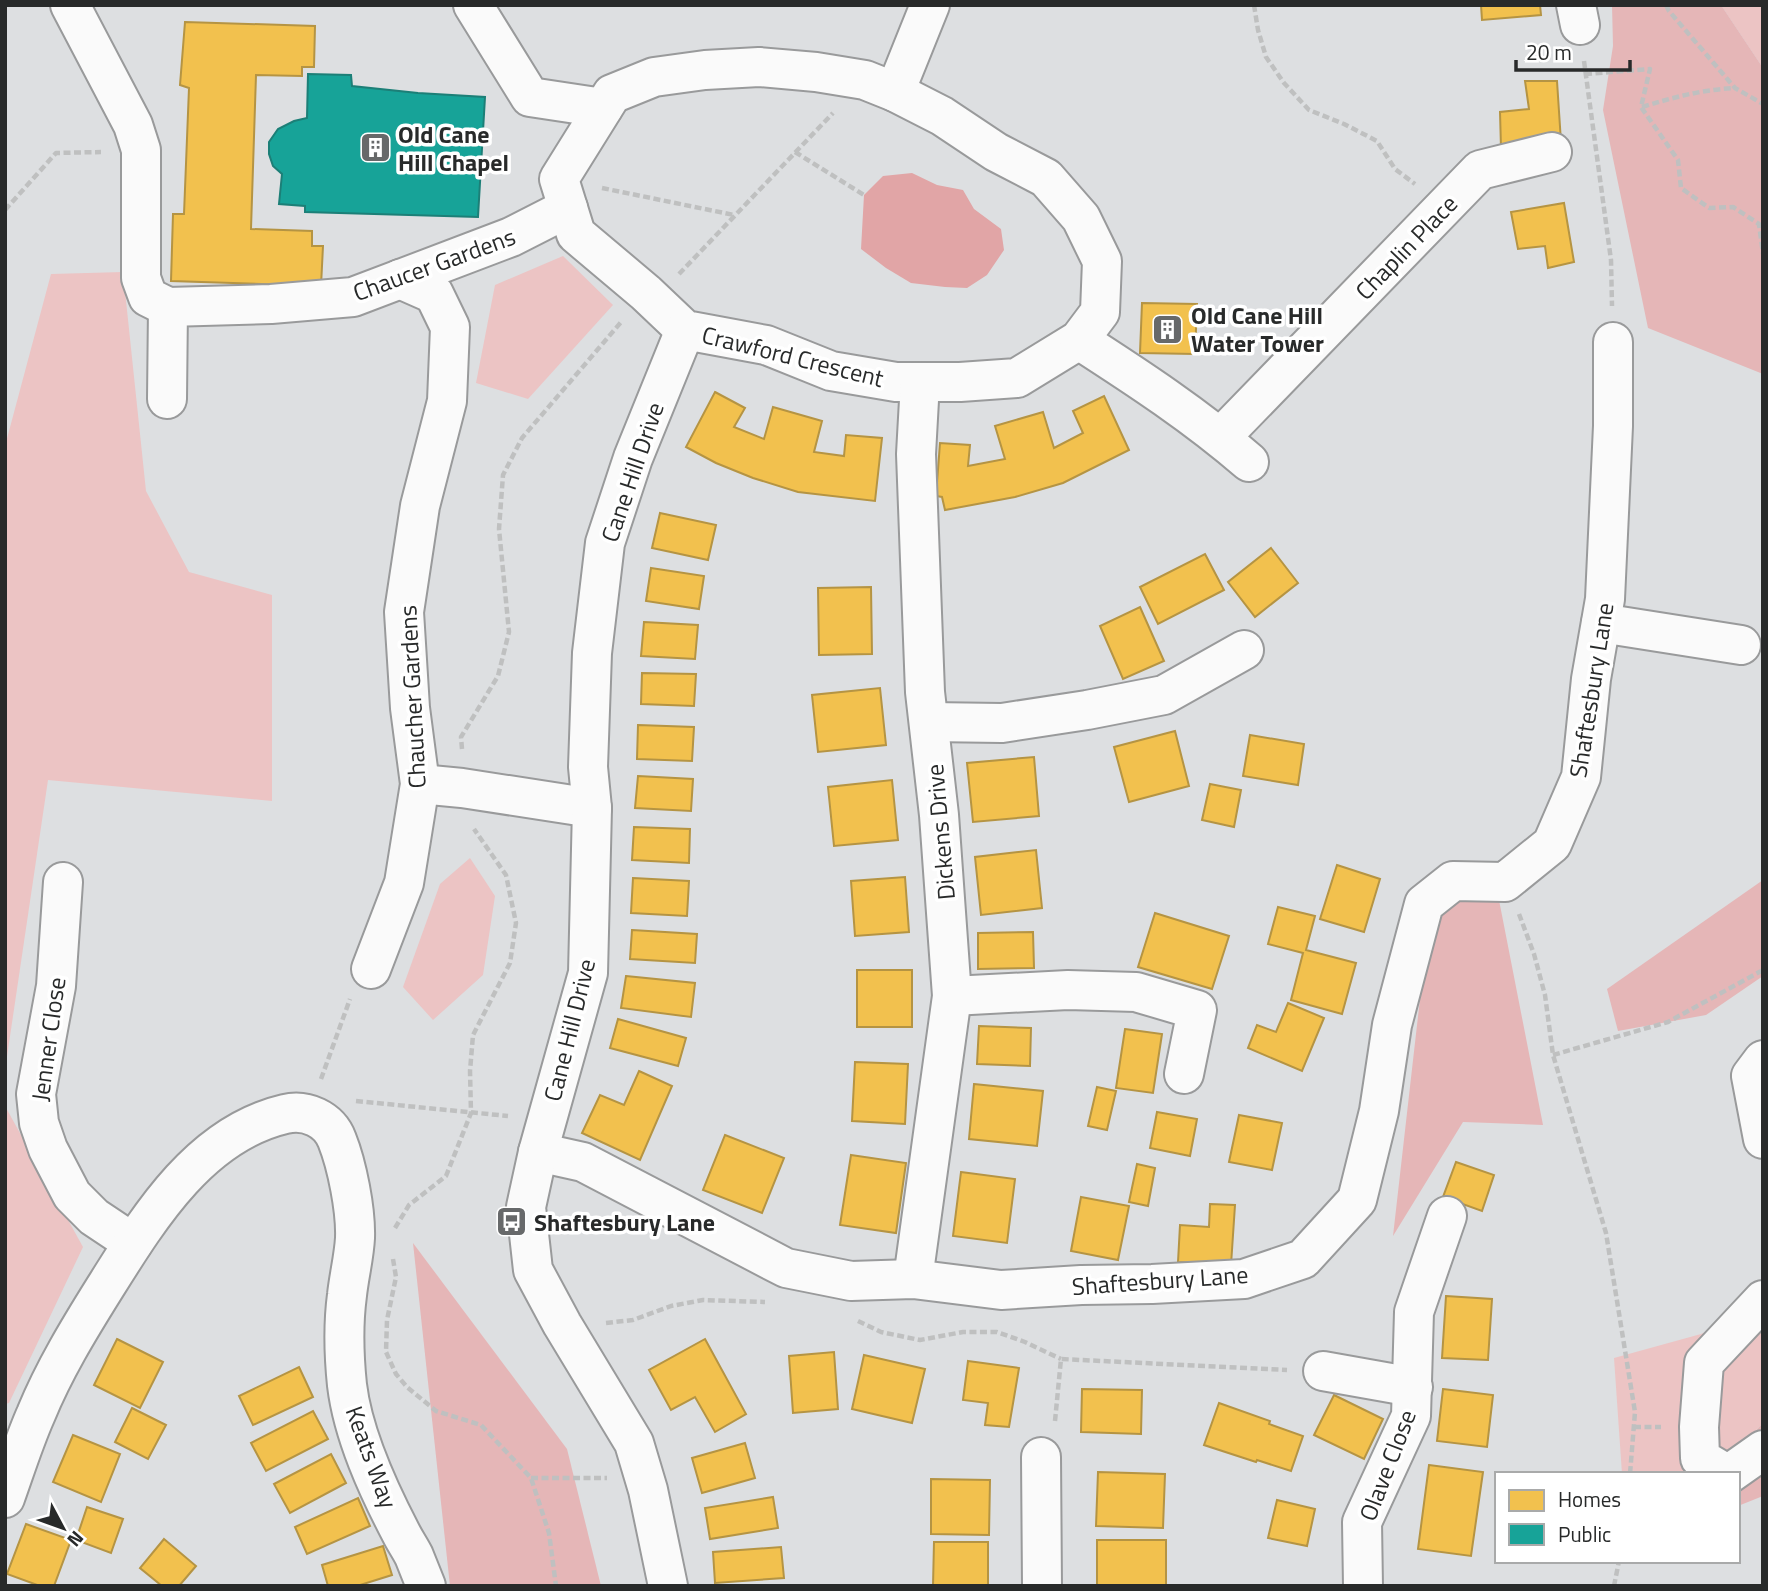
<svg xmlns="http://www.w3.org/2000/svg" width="1768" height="1591" font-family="'Titillium Web',sans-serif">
<rect width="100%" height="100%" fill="#dddfe1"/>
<!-- green -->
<g fill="#ecc4c4">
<path d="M1721,5H1763V68Z"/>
<path d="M563,256L613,305L528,399L476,383L495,285Z"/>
<path d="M123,272L146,491L189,572L272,595V801L48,780L5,1070V446L51,274Z"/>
<path d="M470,858L495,896L483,975L433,1020L403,987L440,884Z"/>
<path d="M5,1106L83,1247L9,1403L5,1404Z"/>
<path d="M1763,1306V1423L1732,1455L1727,1474H1622L1614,1358L1701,1334Z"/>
</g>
<!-- forest -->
<g fill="#e5b6b7">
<path d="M1612,5H1721L1763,68V374L1648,328L1603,110L1613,46Z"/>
<path d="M1763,880V976L1706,1015L1618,1031L1607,989Z"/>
<path d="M1461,896L1499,900L1543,1125L1463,1122L1393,1236L1430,911Z"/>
<path d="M413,1243L567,1449L601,1586H450Z"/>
<path d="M1763,1423V1496L1738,1506V1474L1732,1456Z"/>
</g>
<!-- water -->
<path fill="#e1a5a6" d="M912,173L937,185L963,190L974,209L1001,229L1004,250L987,275L967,288L945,287L911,283L886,268L861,249L864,195L883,176Z"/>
<!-- homes -->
<g fill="#f2c14e" stroke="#b59443" stroke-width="2">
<path d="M1481,5H1540L1541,15L1482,20Z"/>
<path d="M185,22L315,26L314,67H302V76L256,75L251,229L312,231V246H323L321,286L171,281L173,214H184L189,88L180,85Z"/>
<path d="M1525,81H1557L1561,142L1501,148L1500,112L1529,109Z"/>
<path d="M1564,203L1574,262L1548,268L1545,246L1518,249L1511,212Z"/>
<path d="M1142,303L1197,304L1195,354L1140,353Z"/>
<path d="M715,392L745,408L734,427L764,439L773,407L822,421L814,452L844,456L846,435L882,438L875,501L798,492L753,478L716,463L686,447Z"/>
<path d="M1104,396L1129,450L1063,483L1015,497L945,510L942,497L936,496L940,443L970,445L968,466L1005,459L995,426L1043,412L1054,448L1083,433L1073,411Z"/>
<path d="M660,513L716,525L708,560L652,548Z"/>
<path d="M1271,548L1298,583L1255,617L1228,582Z"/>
<path d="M1205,554L1224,590L1158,624L1140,587Z"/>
<path d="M651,568L704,576L699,609L646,601Z"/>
<path d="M871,587L872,654L819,655L818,588Z"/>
<path d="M1140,607L1164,661L1123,679L1100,626Z"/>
<path d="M644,622L698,625L695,659L641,656Z"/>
<path d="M642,673L696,674L694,706L641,704Z"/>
<path d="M880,688L886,745L818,752L812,695Z"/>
<path d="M638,725L694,727L692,761L637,759Z"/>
<path d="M1175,731L1189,786L1129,802L1114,747Z"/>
<path d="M1250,735L1304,744L1298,785L1243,776Z"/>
<path d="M1034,757L1039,816L973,822L967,763Z"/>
<path d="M638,776L693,779L691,811L635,808Z"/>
<path d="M892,780L898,840L834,846L828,787Z"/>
<path d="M1210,784L1241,790L1234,827L1202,820Z"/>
<path d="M634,827L690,829L689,863L632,860Z"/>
<path d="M1036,850L1042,908L981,915L975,857Z"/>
<path d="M1337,865L1380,879L1364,932L1320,919Z"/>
<path d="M905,877L909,932L855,936L851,881Z"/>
<path d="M633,878L689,881L687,916L631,913Z"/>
<path d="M1278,907L1315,916L1306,950L1356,963L1342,1014L1291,1000L1303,953L1268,944Z"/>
<path d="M1155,913L1229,936L1212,989L1138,967Z"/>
<path d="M632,930L697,934L695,963L630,959Z"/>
<path d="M1033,932L1034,968L978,969V933Z"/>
<rect x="857" y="970" width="55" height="57"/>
<path d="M626,976L695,983L691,1017L621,1008Z"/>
<path d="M1288,1003L1324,1018L1302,1071L1248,1048L1257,1025L1276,1032Z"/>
<path d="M618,1019L686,1038L678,1066L610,1048Z"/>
<path d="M979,1026L1031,1028L1030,1066L977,1064Z"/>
<path d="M1125,1029L1162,1034L1153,1093L1116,1088Z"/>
<path d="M855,1062L908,1064L905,1124L852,1121Z"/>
<path d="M639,1071L672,1086L640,1160L582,1133L600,1095L624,1105Z"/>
<path d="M974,1084L1043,1091L1037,1146L969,1139Z"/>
<path d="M1097,1087L1116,1091L1107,1130L1088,1126Z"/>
<path d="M1157,1112L1197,1119L1190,1156L1150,1148Z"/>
<path d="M1239,1115L1282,1123L1272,1170L1229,1162Z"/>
<path d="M725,1135L784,1158L762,1213L703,1190Z"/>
<path d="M851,1155L906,1163L896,1233L840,1225Z"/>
<path d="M1456,1162L1494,1175L1482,1211L1443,1197Z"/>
<path d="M1137,1164L1155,1168L1148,1206L1129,1202Z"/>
<path d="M961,1172L1015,1179L1007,1243L953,1236Z"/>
<path d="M1081,1197L1129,1206L1118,1260L1071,1251Z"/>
<path d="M1210,1204L1235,1205L1231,1265L1178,1262L1180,1225L1209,1227Z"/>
<path d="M1446,1296L1492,1299L1488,1360L1442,1358Z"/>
<path d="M117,1339L163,1362L140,1408L94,1385Z"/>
<path d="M705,1339L746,1414L715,1432L695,1397L671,1410L649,1370Z"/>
<path d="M834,1352L838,1409L793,1413L789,1356Z"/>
<path d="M864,1355L925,1369L912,1423L852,1409Z"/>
<path d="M968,1361L1019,1368L1009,1427L985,1425L988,1403L963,1400Z"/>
<path d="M299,1367L313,1397L253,1425L239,1396Z"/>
<path d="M1082,1389L1142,1390L1141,1434L1081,1432Z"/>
<path d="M1443,1389L1493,1395L1487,1447L1437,1441Z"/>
<path d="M1334,1395L1383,1419L1364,1459L1314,1435Z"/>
<path d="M1219,1403L1270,1421L1269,1424L1303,1436L1291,1471L1257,1460L1256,1462L1204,1445Z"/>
<path d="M132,1408L166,1425L148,1459L115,1442Z"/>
<path d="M313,1411L328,1439L266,1471L251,1443Z"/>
<path d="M73,1435L120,1454L101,1502L53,1482Z"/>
<path d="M745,1443L755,1478L702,1493L692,1458Z"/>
<path d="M331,1454L346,1483L290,1513L274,1484Z"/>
<path d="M1429,1465L1483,1472L1471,1556L1418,1549Z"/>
<path d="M1098,1472L1165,1474L1163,1528L1096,1526Z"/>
<path d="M931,1479L990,1480L989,1535L931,1534Z"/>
<path d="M773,1497L778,1528L710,1539L705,1508Z"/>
<path d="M358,1498L370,1526L307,1554L295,1527Z"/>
<path d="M1277,1500L1315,1509L1307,1546L1268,1538Z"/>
<path d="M87,1507L123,1519L111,1553L76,1540Z"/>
<path d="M26,1524L71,1540L54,1586H40L7,1574Z"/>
<path d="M164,1539L196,1566L179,1586H162L140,1568Z"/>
<rect x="1097" y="1540" width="69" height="46"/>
<path d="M934,1542H988V1586H933Z"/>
<path d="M383,1546L392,1575L357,1586H328L322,1565Z"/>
<path d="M781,1547L784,1578L715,1583L713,1552Z"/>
</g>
<!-- public -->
<path fill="#17a398" stroke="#1c7f77" stroke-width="2" d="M308,74L351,75L352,86L418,93L485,97L478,217L305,212V206L279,204L282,174L273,166L269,154V142L278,129L294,121L307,118Z"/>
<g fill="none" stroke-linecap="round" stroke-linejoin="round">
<defs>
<g id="minor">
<path d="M70,5L133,125L141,150V278L148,297L168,307"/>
<path d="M473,5L530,97L603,108"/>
<path d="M1576,5L1580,25"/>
<path d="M759,67L816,72L865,80L895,92L942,116L996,152L1046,178L1081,218L1102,261L1100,312L1079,340L1017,378L960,382H896L831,371L766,345L685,330L646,293L576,234L559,179L612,94L654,77L705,70Z"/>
<path d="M895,92L930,5"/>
<path d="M1079,340C1138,378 1196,416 1249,462"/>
<path d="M167,399L168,307L271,304L353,297L511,237L568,208"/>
<path d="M1221,437L1480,170L1552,152"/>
<path d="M1601,623L1741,645"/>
<path d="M929,722L1002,723L1087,710L1164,695L1244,650"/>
<path d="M420,784L462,788L592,808"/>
<path d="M63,882L56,986L36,1094L39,1123L48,1149L72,1195L94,1217L133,1243"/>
<path d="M371,969L404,883L420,784L410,708L404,612L420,506L447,401L450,327L434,294L400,279"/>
<path d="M952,996L1068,990L1136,992L1197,1010L1184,1074"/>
<path d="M1763,1060L1751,1076L1763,1139"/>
<path d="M538,1152L583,1162L786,1268L851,1281L913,1279L1001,1290L1081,1285L1152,1284L1244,1279L1303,1259L1357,1200L1379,1111L1392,1025L1424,904L1453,881L1505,882L1552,844L1581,777L1591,679L1605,599L1613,426V342"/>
<path d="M913,1279L952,996L939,815L925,692L916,454L920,382"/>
<path d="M1323,1371L1413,1387"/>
<path d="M1041,1457L1042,1586"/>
<path d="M1727,1474L1700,1458L1699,1427L1704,1363L1763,1300"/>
<path d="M1729,1474L1763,1450"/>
<path d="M5,1498C15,1470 24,1441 36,1414C54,1370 79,1329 104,1289C148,1219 199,1134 285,1114C306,1109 329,1119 337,1140C347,1165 356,1210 355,1238C354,1257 349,1276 347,1295C343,1325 344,1356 347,1385C353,1435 378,1489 401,1533C405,1541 410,1548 414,1556C418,1566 422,1576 426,1586"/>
<path d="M668,1586L648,1490L634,1443L562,1324L533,1270L526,1207L538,1152L588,973L592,808L588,767L592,653L605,543L633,458L685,330"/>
<path d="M1363,1586L1362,1522L1411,1416L1414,1312L1447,1216"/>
</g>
</defs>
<!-- minor casing -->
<use href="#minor" stroke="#999a9b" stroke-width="42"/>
<!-- path -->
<g stroke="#bfc0c0" stroke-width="4.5" stroke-dasharray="7 3.5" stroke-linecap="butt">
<path d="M1254,5L1258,30L1266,57L1284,83L1309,110L1344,124L1377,141L1395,169L1415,184"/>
<path d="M1666,5L1669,11L1735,88L1763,104"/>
<path d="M1584,61L1611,260L1612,306"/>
<path d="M1585,74L1650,69L1641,107L1678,160L1681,188L1709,208L1733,207L1759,224L1763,254"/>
<path d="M1642,107C1675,97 1700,90 1735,88"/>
<path d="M795,152L864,195"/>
<path d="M602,188L734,215"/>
<path d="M5,210L56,153L101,152"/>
<path d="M679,274L833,113"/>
<path d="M462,749L461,737L498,676L509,632L499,529L503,475L522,438L622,321"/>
<path d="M1519,914L1534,954L1545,995L1553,1055L1606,1233L1635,1412L1630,1474"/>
<path d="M1553,1055L1668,1022L1763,970"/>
<path d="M321,1079L350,999"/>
<path d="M356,1101L508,1116"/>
<path d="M395,1228L409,1205L446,1176L471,1113L470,1071L473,1035L510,963L516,923L506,875L474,829"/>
<path d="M393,1259L396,1277L387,1320L386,1352L396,1374L407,1387L436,1411L481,1425L531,1478L549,1533L556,1586"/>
<path d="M858,1321L881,1332L920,1340L963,1332H997L1025,1342L1061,1359"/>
<path d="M606,1323L633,1320L671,1306L703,1300L765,1302"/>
<path d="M1055,1421L1061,1359L1287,1370"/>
<path d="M1634,1427H1661"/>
<path d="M531,1478H607"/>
<path d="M1614,1586L1619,1561"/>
</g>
<!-- minor -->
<use href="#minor" stroke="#fafafa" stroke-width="38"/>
</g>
<!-- icons -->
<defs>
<symbol id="building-square" viewBox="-11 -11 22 22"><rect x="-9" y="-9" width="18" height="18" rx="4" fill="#67696a" stroke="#fff"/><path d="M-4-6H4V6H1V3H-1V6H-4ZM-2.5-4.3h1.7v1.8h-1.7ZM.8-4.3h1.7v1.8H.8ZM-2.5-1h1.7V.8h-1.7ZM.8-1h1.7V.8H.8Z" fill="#fff"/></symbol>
<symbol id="bus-square" viewBox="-11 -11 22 22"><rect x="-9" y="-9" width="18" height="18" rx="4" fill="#67696a" stroke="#fff"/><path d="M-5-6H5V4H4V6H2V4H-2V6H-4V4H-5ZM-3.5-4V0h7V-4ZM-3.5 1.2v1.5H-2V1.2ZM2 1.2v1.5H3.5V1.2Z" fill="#fff"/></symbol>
</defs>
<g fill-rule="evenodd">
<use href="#building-square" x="358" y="130" width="35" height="35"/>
<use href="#building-square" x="1150" y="312" width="35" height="35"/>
<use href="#bus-square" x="494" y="1204" width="35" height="35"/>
</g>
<g text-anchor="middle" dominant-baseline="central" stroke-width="7" stroke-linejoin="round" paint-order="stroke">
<!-- poi labels -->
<g font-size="24" font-weight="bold" fill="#282a2a" stroke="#fff" text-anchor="start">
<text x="398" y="134">Old Cane<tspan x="398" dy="28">Hill Chapel</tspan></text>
<text x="1191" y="315">Old Cane Hill<tspan x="1191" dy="28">Water Tower</tspan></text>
<text x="534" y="1222">Shaftesbury Lane</text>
</g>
<!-- street labels -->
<g font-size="24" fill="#282a2a" stroke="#fff">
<text transform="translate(1406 247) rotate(-46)">Chaplin Place</text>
<text transform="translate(434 264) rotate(-20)">Chaucer Gardens</text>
<text transform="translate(793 356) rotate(14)">Crawford Crescent</text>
<text transform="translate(632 472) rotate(-71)">Cane Hill Drive</text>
<text transform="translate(1591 690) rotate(-81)">Shaftesbury Lane</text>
<text transform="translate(412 697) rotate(-93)">Chaucher Gardens</text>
<text transform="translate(940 832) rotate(-95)">Dickens Drive</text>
<text transform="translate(569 1030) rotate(-76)">Cane Hill Drive</text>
<text transform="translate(48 1039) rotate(-82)">Jenner Close</text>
<text transform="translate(1160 1280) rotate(-4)">Shaftesbury Lane</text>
<text transform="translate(372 1457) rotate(70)">Keats Way</text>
<text transform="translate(1387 1465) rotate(-69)">Olave Close</text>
</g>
</g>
<!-- border -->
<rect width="1768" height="1591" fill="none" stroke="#282a2a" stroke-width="14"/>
<!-- legend -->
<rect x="1495" y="1472" width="245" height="91" fill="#ffffff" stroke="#a9aaaa" stroke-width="2"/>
<rect x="1509" y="1490" width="35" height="21" fill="#f2c14e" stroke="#a9aaaa" stroke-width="2"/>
<text x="1558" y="1507" font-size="21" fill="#282a2a">Homes</text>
<rect x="1509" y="1524" width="35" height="21" fill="#17a398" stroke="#a9aaaa" stroke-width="2"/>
<text x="1558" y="1542" font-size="21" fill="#282a2a">Public</text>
<!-- north arrow -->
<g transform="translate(63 1528) rotate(131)" stroke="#ffffff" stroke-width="5" paint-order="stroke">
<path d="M0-5L12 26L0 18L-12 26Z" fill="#282a2a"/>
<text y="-10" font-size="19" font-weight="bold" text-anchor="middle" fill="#282a2a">N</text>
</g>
<!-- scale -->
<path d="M1516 60v10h114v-10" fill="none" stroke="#282a2a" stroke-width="3.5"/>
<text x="1526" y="60" font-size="21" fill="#282a2a" stroke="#ffffff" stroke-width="5" paint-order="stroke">20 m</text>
</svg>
